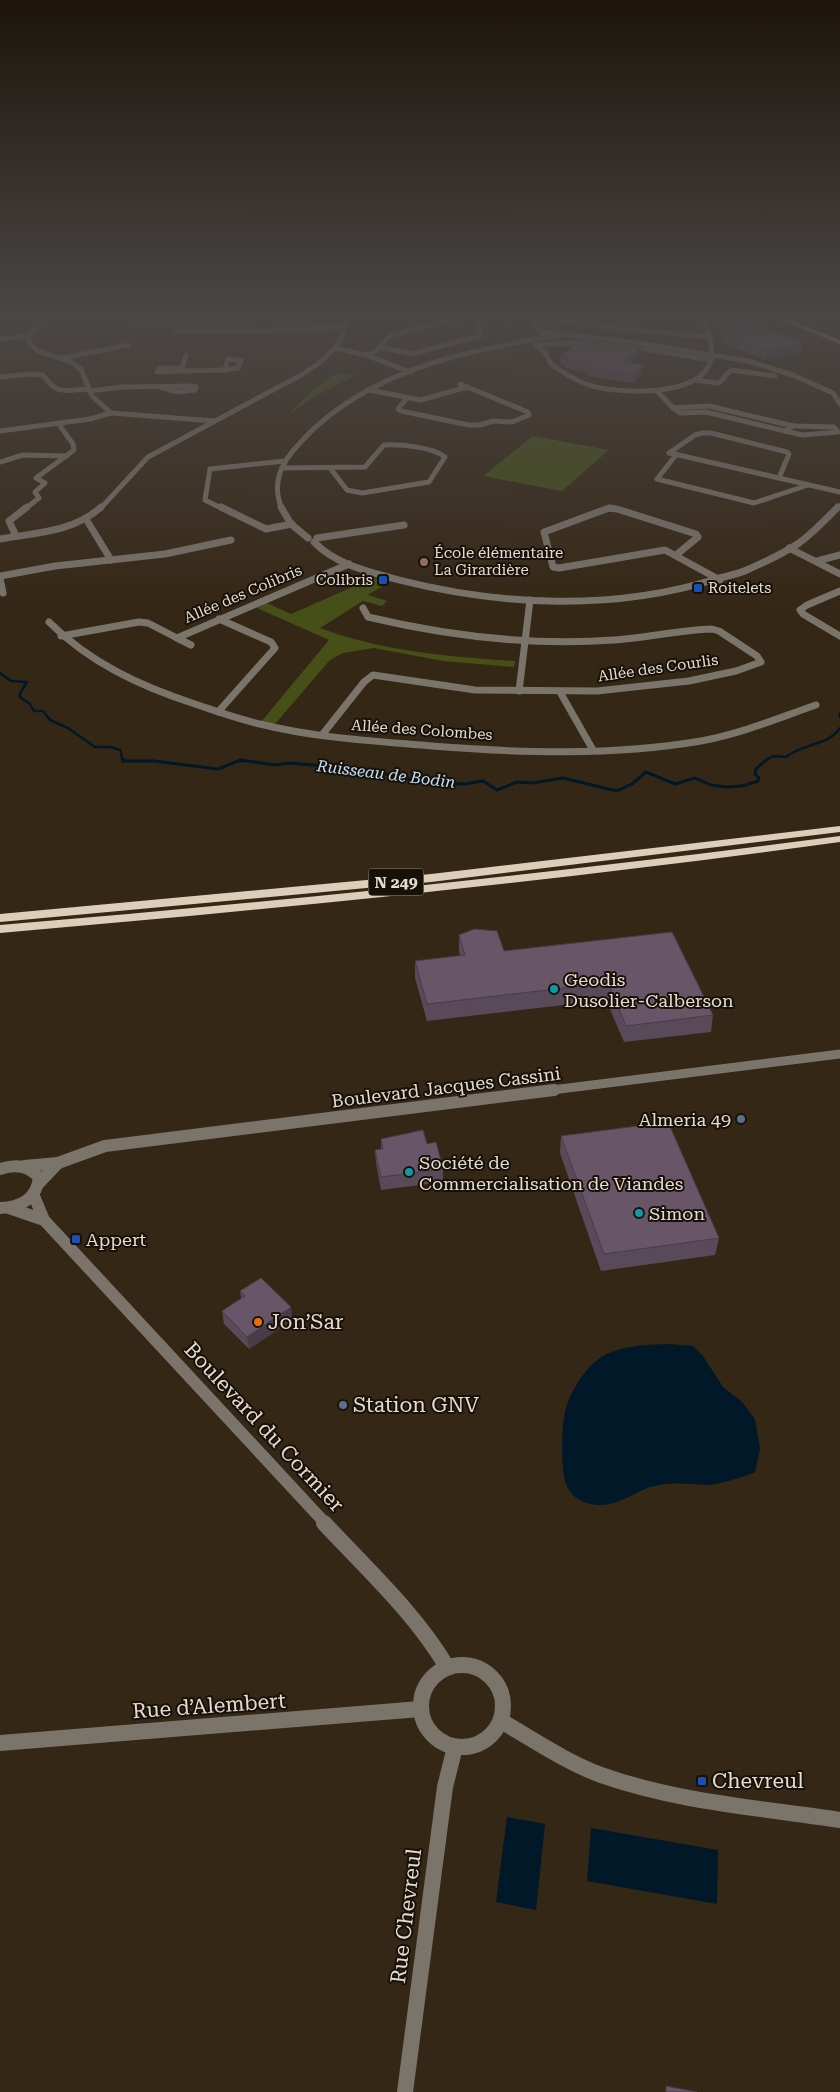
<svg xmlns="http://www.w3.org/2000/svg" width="840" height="2092" font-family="'Roboto Serif',serif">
<rect width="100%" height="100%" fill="#352715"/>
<!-- green -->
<g fill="#454f17">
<path d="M137,316H254L252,324H133Z"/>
<path d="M337,373L354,376L314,397L288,415C304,399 317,384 337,373Z"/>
<path d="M533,436L609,450L562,491L483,476Z"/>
<path d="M373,578L389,582L368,595L387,601L382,606L363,601L320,628C381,651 450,657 515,661L514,667L443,661L374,648L343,653L330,660L275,724L261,722L329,640L257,608L267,603L291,614Z"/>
</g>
<!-- water -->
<g fill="#001828">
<path d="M669,1344L693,1346L703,1356L723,1387L742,1402L755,1419L760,1449L755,1472C748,1476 716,1485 708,1485C691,1484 675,1482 659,1485C636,1488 616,1512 587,1503C578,1501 569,1493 566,1484C561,1469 561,1428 565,1412C569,1393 582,1373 596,1361C615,1345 645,1345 669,1344Z"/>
<path d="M507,1817L545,1824L536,1910L496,1902Z"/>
<path d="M591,1828L718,1850L717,1904L587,1881Z"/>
</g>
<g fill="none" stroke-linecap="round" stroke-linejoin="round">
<!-- stream-far1 -->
<g stroke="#001828" stroke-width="2.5">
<path d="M0,673L11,681L27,682L20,693V697L30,704L34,711H43L50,720L68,728L95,747H111L120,750L123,761"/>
<path d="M840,713V717"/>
<path d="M239,761H245"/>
<path d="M765,761L773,756L786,757C801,744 830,745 840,728"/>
</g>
<!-- stream -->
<path stroke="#001828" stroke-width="3" d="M123,759V761H154L218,769L241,760L275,765L290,763L368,770L423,782L464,784L483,781L497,790L517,782L532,783L563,778L617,791L632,784L646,772L675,784L695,778L711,785L726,787L742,786L758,781L759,778L755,774L756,769L767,759"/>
<!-- pedestrian -->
<path stroke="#7b746b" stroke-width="5" d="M536,346L545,352L551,364"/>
<!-- minor-far4 -->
<g stroke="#7b746b" stroke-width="5">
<path d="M43,316L28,336L29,343L38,351L69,361L81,369L92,396L111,413L214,421"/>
<path d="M532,316L623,329L711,337"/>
<path d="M175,331H259L344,327"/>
<path d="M0,339L28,336"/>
<path d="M535,345L591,342"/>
<path d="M628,346L710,360"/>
<path d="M380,347L412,354L475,337L481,335L475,316"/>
<path d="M366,355L375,352L390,336L463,316"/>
<path d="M63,358L128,345"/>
<path d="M228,359L241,361L238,368L225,370Z"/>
<path d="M551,364C568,376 584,386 606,389C638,393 720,396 711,344C709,333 708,325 702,316"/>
<path d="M159,368H182L181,371L157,372Z"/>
<path d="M182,368L186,355"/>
<path d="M181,371L225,370"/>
<path d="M0,377L29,374L43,375C57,396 66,390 89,389"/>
<path d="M695,380L719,383L731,370L775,376"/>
<path d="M369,390L421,400L467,387L460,384"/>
<path d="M89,391L123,387L191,386L196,387L195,390L178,392L160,387"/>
<path d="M657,391L673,408"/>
<path d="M407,398L398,409L401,411L469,425H480L493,421L512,422L529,415L528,412L467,387"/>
<path d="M0,431L90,419L111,413"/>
<path d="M785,431L802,435L838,432L834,427L793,426"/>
<path d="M785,431L706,412L680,413L673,408L709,406L793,426"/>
<path d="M785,431L793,426"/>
<path d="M669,453L695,435L702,433H711L787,452L789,454L779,478"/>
<path d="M670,453L840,492"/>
<path d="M676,455L657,479L754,503L808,485"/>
<path d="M0,462L23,455L67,456"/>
<path d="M282,468L365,467L384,445C400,444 433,447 445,457L429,482L362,493L347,490L330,468"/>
<path d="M25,509L39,498L35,492L45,483L36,478L74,450L73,444L58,423"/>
<path d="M100,509L148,457L301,375L318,364L335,348"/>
<path d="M223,509L205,500L210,469L285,461"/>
<path d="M607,509H614"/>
</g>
<!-- minor-far3 -->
<g stroke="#7b746b" stroke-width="7">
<path d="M221,507L266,529L292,524"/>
<path d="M86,519L111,560"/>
<path d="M16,536L9,521L27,507"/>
<path d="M317,538L404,525"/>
<path d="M0,539C35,533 74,532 101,507"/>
<path d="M789,548L840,574"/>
<path d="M676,555L698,537L696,534L617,509L609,508L544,532L553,567L559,568L665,550L720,580"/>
<path d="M817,561L840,555"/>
<path d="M0,576L55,566L165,554L231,540"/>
<path d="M0,578L3,593"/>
<path d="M840,591L807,605L800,610L803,614L840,636"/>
<path d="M49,622C90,663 140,686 195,704C216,711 238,719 260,724C316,738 374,741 432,746C521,753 612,756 701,741C741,734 778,718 816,705"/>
<path d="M61,636L139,622L148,623L177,638L349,564"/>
<path d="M177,638L191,645"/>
<path d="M519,691L530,600"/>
<path d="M560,692L593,750"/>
<path d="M218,712L275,648L271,642L219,619"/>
<path d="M322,735L364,682L373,675L475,690L597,691L689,681L736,671L761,662L757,656L719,631L712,629C679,630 646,638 614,640C531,646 448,636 368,617L363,608"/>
</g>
<!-- minor-far2 -->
<path stroke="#7b746b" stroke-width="9" d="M544,1091L840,1054"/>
<!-- minor-far1 -->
<g stroke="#7b746b" stroke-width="12">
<path d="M24,1166L58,1163L105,1146L554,1090"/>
<path d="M39,1183L58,1163"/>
</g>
<!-- minor -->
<path stroke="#7b746b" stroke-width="16" d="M405,2092L445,1787L455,1747"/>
<!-- tertiary-far3 -->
<g stroke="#7b746b" stroke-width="5">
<path d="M346,316L342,337L335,348L366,355L410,372"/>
<path d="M531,316L537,329L542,332"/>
<path d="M542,332H557L562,335"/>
<path d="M561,334L638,343L748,361L793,375L833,393L840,404"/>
<path d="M282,509C271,483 281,463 299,444C347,390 421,362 491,348C507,345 523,341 540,338C547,337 555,338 562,335"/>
<path d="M837,509L840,506"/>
</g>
<!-- tertiary-far2 -->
<g stroke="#7b746b" stroke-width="7">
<path d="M281,507L291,524L308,538"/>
<path d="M314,542C336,565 370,572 399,580C502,606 614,611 716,579C727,576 739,574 749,569C765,562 784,553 799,543C813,533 826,519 838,507"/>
</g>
<!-- tertiary-far1 -->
<g stroke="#7b746b" stroke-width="12">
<path d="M0,1169C15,1164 29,1165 39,1178C36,1200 20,1207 0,1208"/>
<path d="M34,1196L44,1220L326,1524"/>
<path d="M9,1208L44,1220"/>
</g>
<!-- tertiary -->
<g stroke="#7b746b" stroke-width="16">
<path d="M324,1523C367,1569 415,1613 447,1667"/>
<circle cx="462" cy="1706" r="41"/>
<path d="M501,1721C534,1740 566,1762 601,1775C677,1802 761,1808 840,1820"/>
<path d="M0,1743L420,1709"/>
</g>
<!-- primary -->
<path fill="#ccc0ab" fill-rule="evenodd" d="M771,316H779L840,340V344Z"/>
<!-- trunk -->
<g fill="#dcceb8" fill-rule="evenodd">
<path d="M840,826V832L431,882L0,922V914L431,874Z"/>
<path d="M840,836V842C561,880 281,909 0,933V925C281,902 561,872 840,836Z"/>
</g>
</g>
<!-- wall -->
<g fill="#594a59">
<path d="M723,316H765L764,320L752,323L803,343L801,352L765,360L722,342L719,332L720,323L734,320Z"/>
<path d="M641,346L640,354L630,363L643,373L633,383L587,376V373L565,368V365L560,364L561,356Z"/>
<path d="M459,935L504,951L713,1015L711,1032L624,1042L606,1000L427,1021L415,978V961L460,956L459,951Z"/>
<path d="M561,1136L719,1238L715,1255L601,1271L560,1153Z"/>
<path d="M381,1139L427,1144L443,1169V1182L381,1190L376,1163L375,1150H381Z"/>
<path d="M240,1291L291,1307L292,1320L249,1349L224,1324L222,1311L241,1298Z"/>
</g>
<!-- shaded-wall -->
<g fill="#493c49">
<path d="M744,316H765L764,320L743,324Z"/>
<path d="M803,343L801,352L765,360L766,351Z"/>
<path d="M641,346L640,354L622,370V362Z"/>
<path d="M644,365L643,373L633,383L634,375Z"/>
<path d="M291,1307L292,1320L249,1349L247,1337Z"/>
</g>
<!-- building -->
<g fill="#685668" stroke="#493c49">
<path d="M742,319L803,343L766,351L723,333L720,323Z"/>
<path d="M579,340L623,343L641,346L622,362L644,365L634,375L587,368L590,365L566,360L569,358L561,356Z"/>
<path d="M474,929L497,931L504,951L672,932L713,1015L626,1026L608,983L427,1004L415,961L465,955L459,935Z"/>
<path d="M668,1122L719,1238L604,1254L561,1136Z"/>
<path d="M423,1130L427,1144L436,1142L443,1169L381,1177L375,1150L383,1149L381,1139Z"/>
<path d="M261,1278L291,1307L247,1337L222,1311L245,1296L240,1291Z"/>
<path d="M666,2086L697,2092H666Z"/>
</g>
<!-- sky -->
<linearGradient id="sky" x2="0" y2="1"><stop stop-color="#1d150c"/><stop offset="0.52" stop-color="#4b4746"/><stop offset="1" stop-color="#4b4746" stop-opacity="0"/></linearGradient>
<rect width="840" height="609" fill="url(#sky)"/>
<!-- markers -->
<circle fill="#8d6e63" stroke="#181109" stroke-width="2" cx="424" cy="562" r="5"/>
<g fill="#1a4fb4" stroke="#181109" stroke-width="2">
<rect x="378" y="575" width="10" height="10" rx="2.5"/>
<rect x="693" y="583" width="10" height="10" rx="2.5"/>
<rect x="71" y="1234" width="10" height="10" rx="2.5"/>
<rect x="697" y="1776" width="10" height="10" rx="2.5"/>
</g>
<g fill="#0f9aa8" stroke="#181109" stroke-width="2">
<circle cx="554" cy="989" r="5"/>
<circle cx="409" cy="1172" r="5"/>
<circle cx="639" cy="1213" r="5"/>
</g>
<g fill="#5c6f8a" stroke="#181109" stroke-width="2">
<circle cx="741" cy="1119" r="5"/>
<circle cx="343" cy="1405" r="5"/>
</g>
<circle fill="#e8710a" stroke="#181109" stroke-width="2" cx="258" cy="1322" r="5"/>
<g text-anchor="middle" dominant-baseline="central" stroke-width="4" stroke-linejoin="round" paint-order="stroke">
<!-- far-poi labels -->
<g font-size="15" fill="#e5dcd1" stroke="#181109" text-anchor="start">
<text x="434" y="553">École élémentaire<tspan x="434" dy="17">La Girardière</tspan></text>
<text x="373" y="580" text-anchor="end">Colibris</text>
<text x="708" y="588">Roitelets</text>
</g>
<!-- far-street labels -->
<g font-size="15" fill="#e5dcd1" stroke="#181109">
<text transform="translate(243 594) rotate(-23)">Allée des Colibris</text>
<text transform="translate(658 668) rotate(-8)">Allée des Courlis</text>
<text transform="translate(422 730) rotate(4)">Allée des Colombes</text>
</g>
<!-- far-water labels -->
<g font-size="16" font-style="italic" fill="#c3e2f7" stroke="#181109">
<text transform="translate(386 774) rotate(7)">Ruisseau de Bodin</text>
</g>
<!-- shield labels -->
<rect fill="#181109" stroke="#a89f95" stroke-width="1" x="368.5" y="868.5" width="55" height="27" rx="4"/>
<g font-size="16" font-weight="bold" fill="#e5dcd1">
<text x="396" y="882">N 249</text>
</g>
<!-- poi labels -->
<g font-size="18" fill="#e5dcd1" stroke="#181109" text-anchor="start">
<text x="564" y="979">Geodis<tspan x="564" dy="21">Dusolier-Calberson</tspan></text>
<text x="731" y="1119" text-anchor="end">Almeria 49</text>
<text x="419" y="1162">Société de<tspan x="419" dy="21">Commercialisation de Viandes</tspan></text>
<text x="649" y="1213">Simon</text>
<text x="86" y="1239">Appert</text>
</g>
<!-- street labels -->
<g font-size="18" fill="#e5dcd1" stroke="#181109">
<text transform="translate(446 1087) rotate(-7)">Boulevard Jacques Cassini</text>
</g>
<!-- near-poi labels -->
<g font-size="21" fill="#e5dcd1" stroke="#181109" text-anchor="start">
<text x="268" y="1322">Jon’Sar</text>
<text x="353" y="1405">Station GNV</text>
<text x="712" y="1781">Chevreul</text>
</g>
<!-- near-street labels -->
<g font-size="21" fill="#e5dcd1" stroke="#181109">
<text transform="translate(264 1427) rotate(47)">Boulevard du Cormier</text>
<text transform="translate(209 1706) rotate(-4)">Rue d’Alembert</text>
<text transform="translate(406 1916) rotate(-83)">Rue Chevreul</text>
</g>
</g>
</svg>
